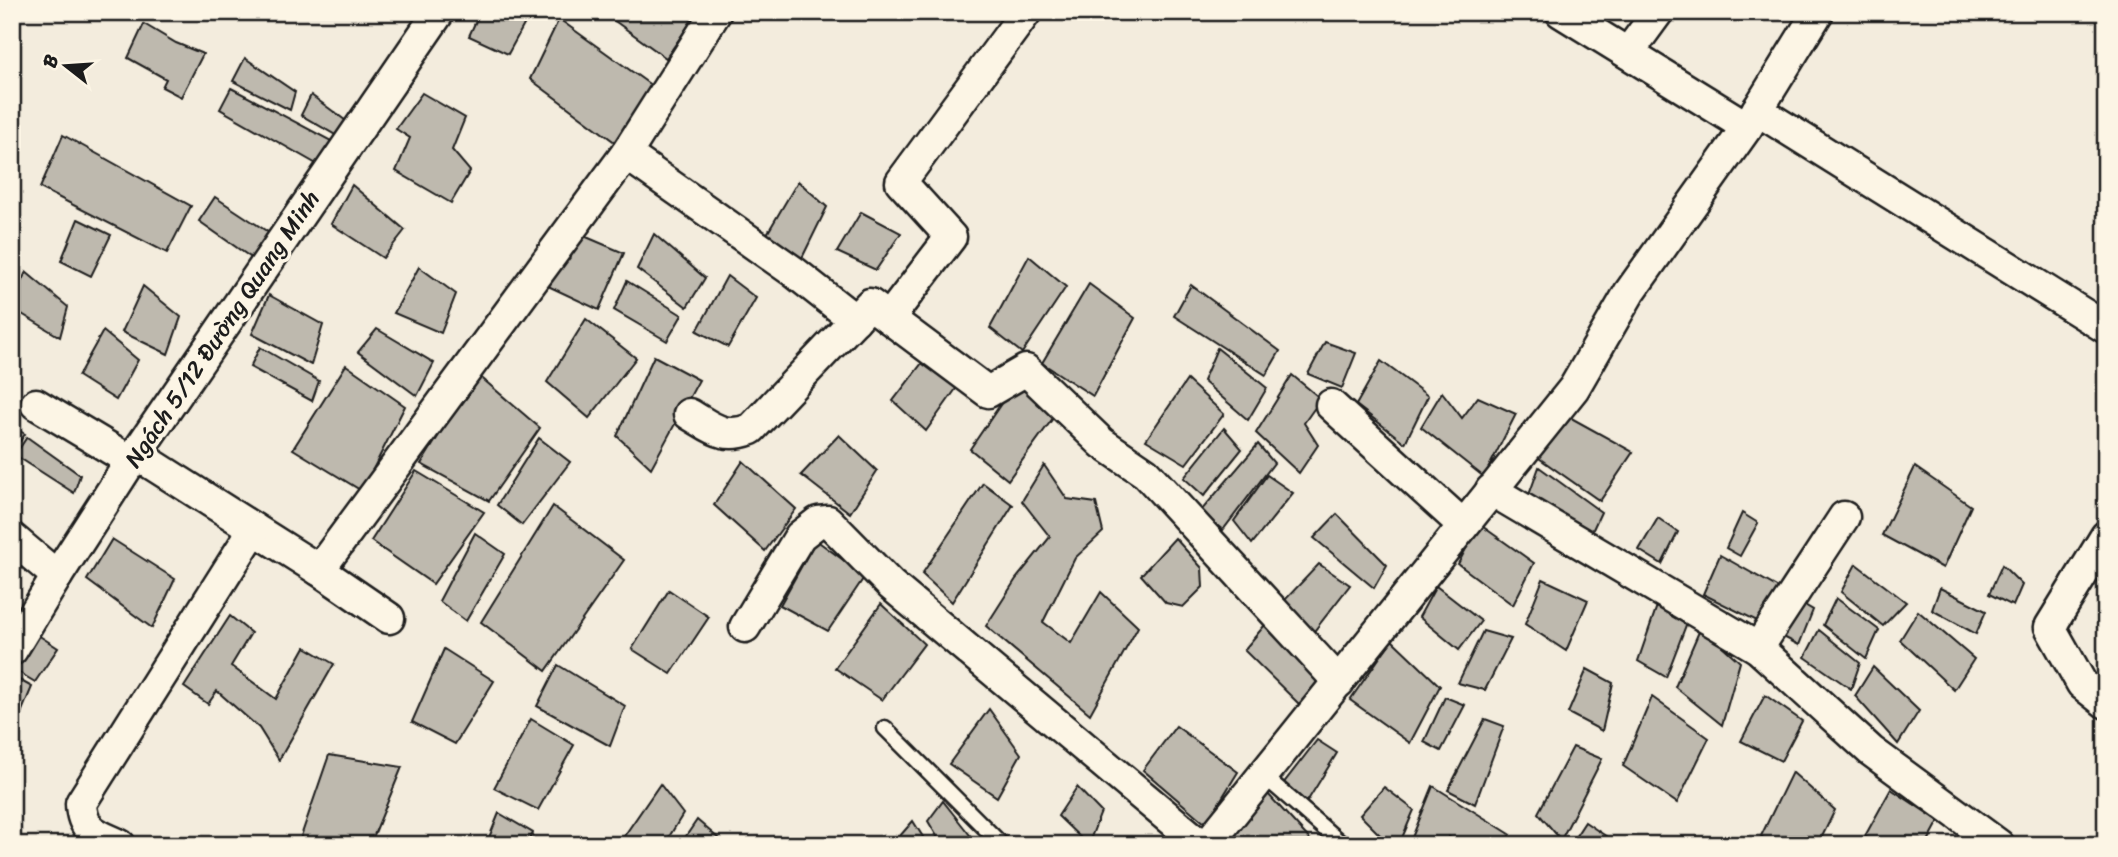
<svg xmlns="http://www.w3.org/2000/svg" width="2118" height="857" font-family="Sriracha,sans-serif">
<rect width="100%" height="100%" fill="#f3ecdd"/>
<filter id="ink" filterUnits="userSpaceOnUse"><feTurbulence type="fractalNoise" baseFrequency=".0143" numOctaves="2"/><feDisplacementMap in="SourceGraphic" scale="14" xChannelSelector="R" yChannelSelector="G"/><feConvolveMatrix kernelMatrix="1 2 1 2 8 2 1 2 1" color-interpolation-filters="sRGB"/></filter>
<g filter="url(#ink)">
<!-- building -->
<g fill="#beb9ae" stroke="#1c1c1c" stroke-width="2">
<path d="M480,12H531L508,54L469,36Z"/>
<path d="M616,12H698L666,58L612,19Z"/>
<path d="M559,19L652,86L616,143L530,79Z"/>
<path d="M144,24L176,43L203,54L181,97L162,87L166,79L128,58Z"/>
<path d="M245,58L295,92L290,110L233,81Z"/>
<path d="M231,88L337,144L320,166L220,109Z"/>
<path d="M422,93L465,118L452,150L470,171L451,203L396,171L410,138L396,129Z"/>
<path d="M311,95L353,126L346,141L301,115Z"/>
<path d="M63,135L191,206L167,253L40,188Z"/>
<path d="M798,181L827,207L802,258L767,234Z"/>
<path d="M352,185L405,230L383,258L331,224Z"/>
<path d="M215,197L268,232L253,259L199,221Z"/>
<path d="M861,212L901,233L876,270L837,252Z"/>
<path d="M78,219L111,235L91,276L61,261Z"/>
<path d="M577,233L624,253L599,310L548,286Z"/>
<path d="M654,234L705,278L687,307L637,269Z"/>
<path d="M1029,256L1066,287L1022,353L990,328Z"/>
<path d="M419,267L456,294L441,333L394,313Z"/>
<path d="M26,272L68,307L60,337L12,308V300Z"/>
<path d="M727,276L756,298L728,347L697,331Z"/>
<path d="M627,281L682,315L667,341L614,310Z"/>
<path d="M1089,284L1135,318L1093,396L1042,363Z"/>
<path d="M1191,285L1280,351L1266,375L1174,316Z"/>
<path d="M143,286L181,317L168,354L122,332Z"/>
<path d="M269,295L323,325L311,365L252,334Z"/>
<path d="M586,319L636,358L589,418L547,382Z"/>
<path d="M377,329L434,363L417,396L358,352Z"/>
<path d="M103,331L138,360L116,400L78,376Z"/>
<path d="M1325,342L1356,353L1342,388L1308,374Z"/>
<path d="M260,347L319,381L312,401L250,367Z"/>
<path d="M1217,348L1267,388L1248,420L1203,381Z"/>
<path d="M932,350L963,379L926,431L893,401Z"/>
<path d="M654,356L699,380L651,468L617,436Z"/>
<path d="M1381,361L1428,396L1405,443L1356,405Z"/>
<path d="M346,365L405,406L362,491L293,449Z"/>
<path d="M1022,373L1056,414L1008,480L970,449Z"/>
<path d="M477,374L540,428L489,501L421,464Z"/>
<path d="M1292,375L1321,399L1304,423L1318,445L1299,473L1256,433Z"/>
<path d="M1187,380L1224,414L1186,464L1146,440Z"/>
<path d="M1442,392L1462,418L1478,397L1516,414L1484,477L1421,427Z"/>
<path d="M1564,414L1633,452L1600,501L1536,456Z"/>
<path d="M13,427L25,434L12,452V428Z"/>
<path d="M1224,428L1242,449L1204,496L1184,478Z"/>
<path d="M839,435L877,471L850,513L801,475Z"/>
<path d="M27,437L80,475L74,493L15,455Z"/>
<path d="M539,438L570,462L522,525L497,505Z"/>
<path d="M1258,444L1274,463L1223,530L1200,512Z"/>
<path d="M743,461L796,509L765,551L714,505Z"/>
<path d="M1044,465L1067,499L1096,503L1103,532L1075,558L1043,622L1071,643L1101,592L1138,627L1090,714L986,626L1016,579L1050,537L1022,501Z"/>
<path d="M1539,467L1601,512L1589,538L1529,495Z"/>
<path d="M1915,467L1971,506L1943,568L1882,535Z"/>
<path d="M416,471L484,512L433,584L371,541Z"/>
<path d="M1267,475L1293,493L1252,544L1234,521Z"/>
<path d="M983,483L1013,505L952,602L922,574Z"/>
<path d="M553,506L624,560L546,671L481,622Z"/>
<path d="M1742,513L1758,523L1740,556L1726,548Z"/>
<path d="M1337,514L1387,565L1374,588L1314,538Z"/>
<path d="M1658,518L1678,532L1662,564L1639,550Z"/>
<path d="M1479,524L1534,563L1513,605L1458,564Z"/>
<path d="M475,533L505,554L466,621L439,601Z"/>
<path d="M1175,538L1202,568L1203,587L1183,607L1166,603L1141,575Z"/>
<path d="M112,539L175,579L152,628L87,580Z"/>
<path d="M816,540L865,576L828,631L780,605Z"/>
<path d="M1720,555L1780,589L1763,624L1703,594Z"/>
<path d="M1319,564L1350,585L1308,639L1282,603Z"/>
<path d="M1856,564L1906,602L1883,626L1841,592Z"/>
<path d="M2002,565L2022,585L2013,606L1989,594Z"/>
<path d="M1543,579L1588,600L1566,651L1525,624Z"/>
<path d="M1436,586L1481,621L1459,650L1419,617Z"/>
<path d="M1940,588L1986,611L1976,634L1932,610Z"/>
<path d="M669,590L709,617L671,674L632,649Z"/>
<path d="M1791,597L1813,610L1799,645L1770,630Z"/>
<path d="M1836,598L1879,630L1866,659L1823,625Z"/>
<path d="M1658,603L1686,625L1666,677L1638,661Z"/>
<path d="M881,604L924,644L882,700L835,668Z"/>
<path d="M1918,611L1974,659L1954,690L1900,640Z"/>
<path d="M230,616L251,633L231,666L276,699L305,647L334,664L279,760L259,728L217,691L208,704L184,687Z"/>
<path d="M1269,620L1324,678L1299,704L1244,650Z"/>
<path d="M1701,627L1740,662L1722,725L1675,687Z"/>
<path d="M1819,630L1860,663L1851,689L1805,657Z"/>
<path d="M1483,631L1511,639L1485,690L1458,683Z"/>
<path d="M35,633L58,648L35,682L15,670Z"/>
<path d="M1392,640L1440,686L1410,743L1350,700Z"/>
<path d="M444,649L494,681L455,744L412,722Z"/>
<path d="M558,665L625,706L610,746L537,706Z"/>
<path d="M1873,667L1919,711L1898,744L1855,696Z"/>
<path d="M1587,669L1613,683L1602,731L1568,713Z"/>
<path d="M12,676L32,687L17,723L12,721Z"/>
<path d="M1765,695L1802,721L1781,761L1741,741Z"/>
<path d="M1445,697L1465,705L1441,751L1424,742Z"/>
<path d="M1652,697L1709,738L1677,803L1623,766Z"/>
<path d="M989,709L1021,754L997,797L949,764Z"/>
<path d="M531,719L574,745L538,810L494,788Z"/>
<path d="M1485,719L1504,726L1475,804L1448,790Z"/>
<path d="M1176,726L1238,772L1206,824L1143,770Z"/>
<path d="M1317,740L1337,753L1305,805L1283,784Z"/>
<path d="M1573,747L1602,759L1561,840L1538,813Z"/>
<path d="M329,755L402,767L370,845H298Z"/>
<path d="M1792,772L1835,810L1818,845H1772L1761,836Z"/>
<path d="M660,784L683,814L664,845H618Z"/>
<path d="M1433,786L1510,834L1504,845H1463L1449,837L1445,845H1409Z"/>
<path d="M1077,787L1101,812L1088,845L1058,816Z"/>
<path d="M1384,787L1414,810L1399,845H1390L1360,815Z"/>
<path d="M1891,789L1939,821L1926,845H1875L1865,836Z"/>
<path d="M1267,793L1315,845H1230L1225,839Z"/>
<path d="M943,801L973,839L969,845H942L928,821Z"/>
<path d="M499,813L533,833L527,845H486Z"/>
<path d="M697,820L726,845H680Z"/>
<path d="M913,821L928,845H892Z"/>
<path d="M1585,822L1619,845H1570Z"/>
</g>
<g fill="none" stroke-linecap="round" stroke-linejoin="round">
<defs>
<g id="lane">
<path d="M885,728L1002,845"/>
<path d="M1264,776L1343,845"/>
</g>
<g id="street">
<path d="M1561,12L1747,127"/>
<path d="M1628,53L1658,12"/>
<path d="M1757,110L2106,328"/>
<path d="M626,154L794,272L855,320"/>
<path d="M889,318L951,237L901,182L1026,12"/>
<path d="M36,404L131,461"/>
<path d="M1331,405L1463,525"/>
<path d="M689,414C712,427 723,440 751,429L870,304L988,392L1026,370L1102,443L1146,473L1339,682"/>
<path d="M136,454L319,570"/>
<path d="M1491,490L1758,648L1871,751L1999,845"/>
<path d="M2106,536L2050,627L2082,684L2106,703"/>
<path d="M12,538L57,576"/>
<path d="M389,618L319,570L626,154L716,12"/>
<path d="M745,627L800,536L818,522L828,521L891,585L1201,845"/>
<path d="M1758,648L1844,517"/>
<path d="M12,650L57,576L131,461L439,12"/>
<path d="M120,845C97,834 82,832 81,803L254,529"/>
<path d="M1207,845L1574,388L1629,293L1747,127L1818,12"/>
</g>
</defs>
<!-- lane casing -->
<use href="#lane" stroke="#1c1c1c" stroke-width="19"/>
<!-- street casing -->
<use href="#street" stroke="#1c1c1c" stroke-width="35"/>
<!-- lane -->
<use href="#lane" stroke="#fcf5e5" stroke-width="14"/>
<!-- street -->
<use href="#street" stroke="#fcf5e5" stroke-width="30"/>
</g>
</g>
<g text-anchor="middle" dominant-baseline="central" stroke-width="7" stroke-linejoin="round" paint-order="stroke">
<!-- street labels -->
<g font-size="24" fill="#1c1c1c" stroke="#fcf5e5">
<text transform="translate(222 329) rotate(-56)">Ngách 5/12 Đường Quang Minh</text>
</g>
</g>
<!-- margin -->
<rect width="2118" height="857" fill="none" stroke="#fcf5e5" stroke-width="42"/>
<rect x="21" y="21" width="2076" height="815" fill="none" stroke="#1c1c1c" stroke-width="2.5" filter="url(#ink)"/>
<!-- north arrow -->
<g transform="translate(66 66) rotate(287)" stroke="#fcf5e5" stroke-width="5" paint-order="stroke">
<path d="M0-5L12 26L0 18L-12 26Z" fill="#1c1c1c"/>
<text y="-10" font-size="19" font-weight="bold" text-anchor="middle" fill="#1c1c1c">B</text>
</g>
</svg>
